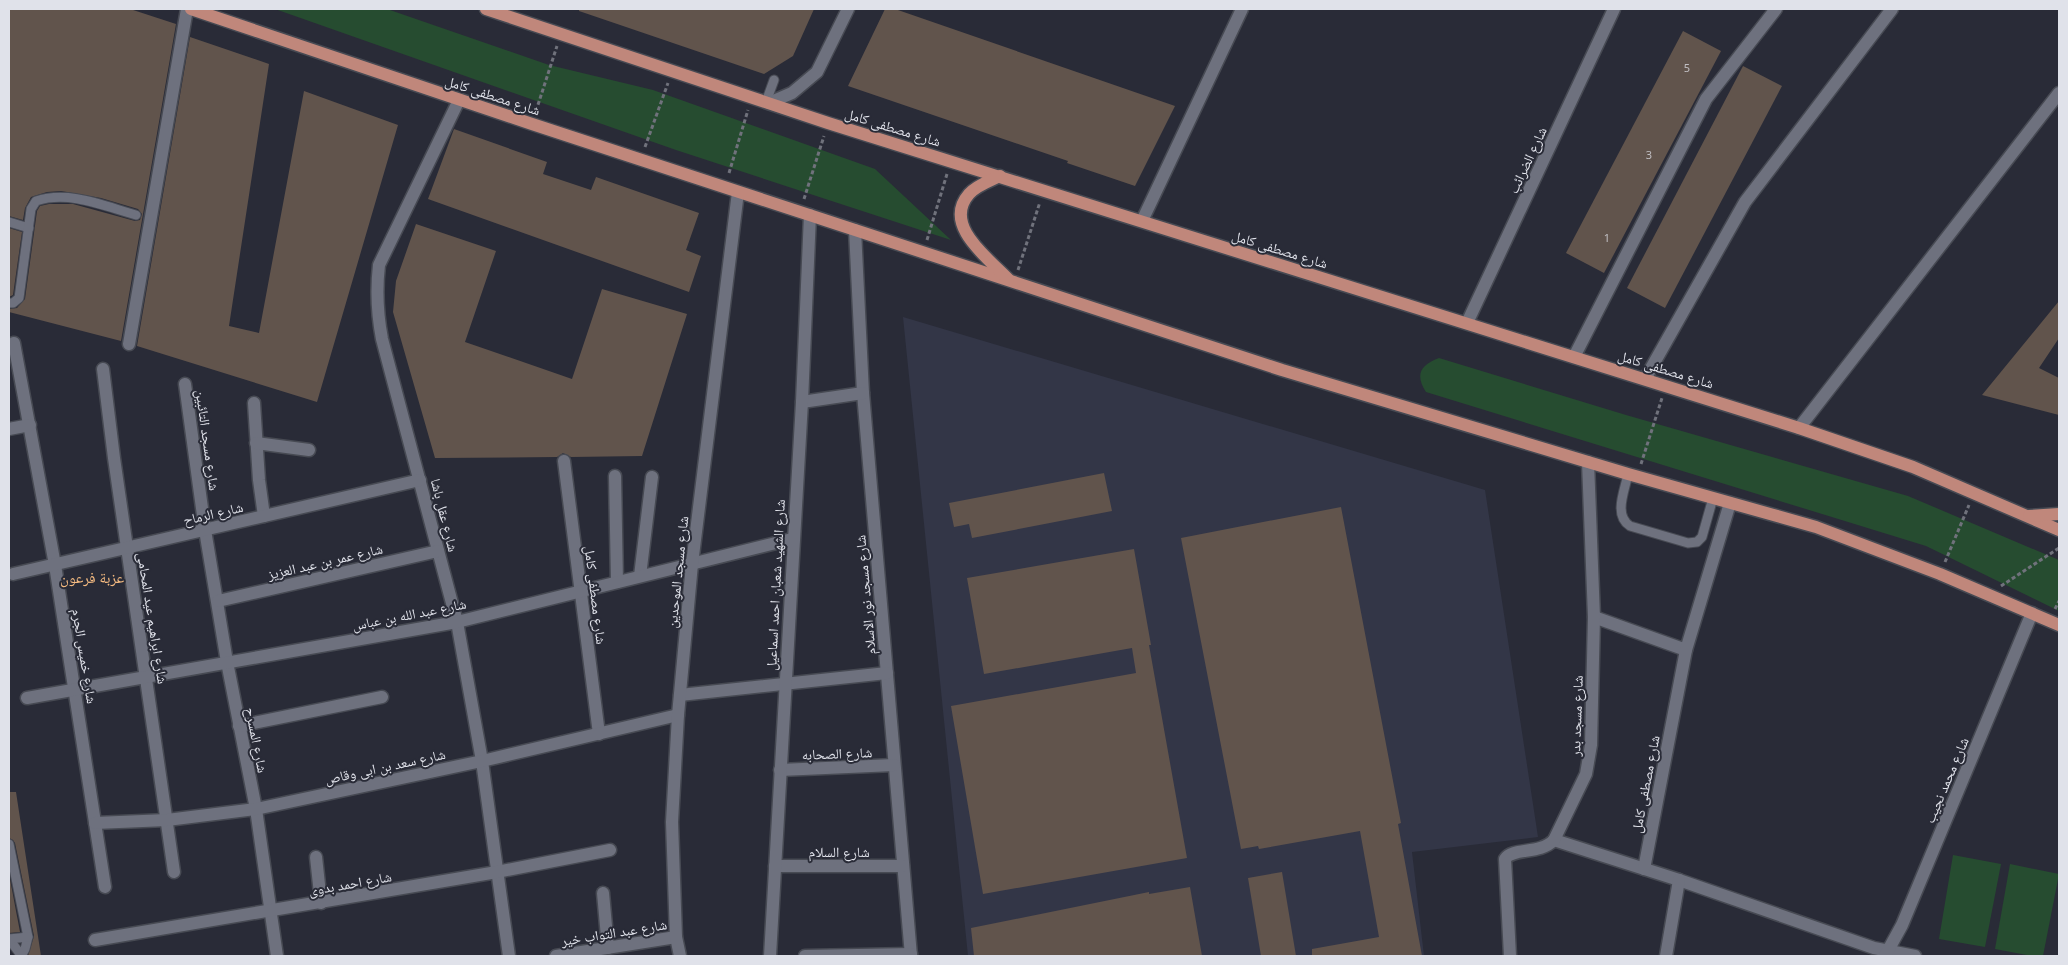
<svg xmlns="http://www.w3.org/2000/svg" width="2068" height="965" font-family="'Noto Sans','Noto Naskh Arabic',sans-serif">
<rect width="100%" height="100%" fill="#292b37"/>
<!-- built -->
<path fill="#333647" d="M903,317L1485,490L1538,837L1412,852L1424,956H968Z"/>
<!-- green -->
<g fill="#264c30">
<path d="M275,9H387L549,65L653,90L875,169L951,240L676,150Z"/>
<path d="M1439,358L1626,415L1908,496L2059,560V611L1926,546L1426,392C1415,375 1420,365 1439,358Z"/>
<path d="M1953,855L2001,864L1985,947L1939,939Z"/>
<path d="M2010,864L2059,874L2043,956H2032L1995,949Z"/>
</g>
<!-- building -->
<g fill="#61544c">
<path d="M9,9H130L176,24L121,341L9,312V309L17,308L25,299L37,211L40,206L49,204H73L135,221L140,220L142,214L138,209L101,198L61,191L47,192L31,197L25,208L23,220L9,216Z"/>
<path d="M579,9H814L793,56L764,74L579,11Z"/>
<path d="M885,9H895L1175,106L1135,186L1067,163L1068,161L848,86Z"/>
<path d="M1683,31L1721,51L1604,273L1566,253Z"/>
<path d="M190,37L269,64L229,326L259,333L304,91L398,125L317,402L137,346Z"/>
<path d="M1743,66L1782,86L1665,308L1627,288Z"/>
<path d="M454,129L547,162L543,174L591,190L596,177L699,213L686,250L701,256L689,292L428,199Z"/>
<path d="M416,224L496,251L465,342L572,379L602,289L687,314L642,456L571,457L563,453L557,457L435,458L393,312L396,281Z"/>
<path d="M9,228L22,232L13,295L9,297Z"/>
<path d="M2059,301V338L2039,368L2059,378V415L1982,395Z"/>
<path d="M1104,473L1112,511L972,538L969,524L954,527L949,503Z"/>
<path d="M1341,507L1401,823L1398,824L1422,956H1312V949L1379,937L1360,831L1259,849L1258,846L1241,849L1181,538Z"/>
<path d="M1134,549L1151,645H1149L1187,858L983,894L951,706L1136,673L1132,648L984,674L967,578Z"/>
<path d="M9,792H16L41,956H28L34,936L15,843L13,840L9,838Z"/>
<path d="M1282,872L1296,956H1261L1248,878Z"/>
<path d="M9,874L20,932L9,933Z"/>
<path d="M1190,887L1202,956H974L971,928L1149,892V894Z"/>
</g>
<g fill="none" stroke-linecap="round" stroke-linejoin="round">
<defs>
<g id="service">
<path d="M766,102L774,80"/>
<path d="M9,222L29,228"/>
<path d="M9,303H13L19,298L31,209L36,201C69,190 104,206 136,215"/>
<path d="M1628,474C1625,490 1613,515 1630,526L1688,543L1697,542L1702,537L1713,498"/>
<path d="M9,844L28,937L25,949L21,956"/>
<path d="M9,939L21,955"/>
<path d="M9,939L28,937"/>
</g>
<g id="minor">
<path d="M459,100L379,265C376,291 377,313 382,339L457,622L482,761L509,956"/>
<path d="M1142,221L1242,9"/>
<path d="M855,230L863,393L911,956"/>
<path d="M1467,323L1614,9"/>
<path d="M14,343L55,565L105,887"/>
<path d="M129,344L187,9"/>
<path d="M1574,357L1706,99L1776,9"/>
<path d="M103,369L114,458L174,872"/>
<path d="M1645,379L1745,202L1892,9"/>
<path d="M185,384L205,530L227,662L256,809L277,956"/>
<path d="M802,402L863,393"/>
<path d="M254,403L259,480L264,516"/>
<path d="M1799,428L2059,93"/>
<path d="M9,429L30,425"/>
<path d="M256,443L309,450"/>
<path d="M564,461L599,734"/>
<path d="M615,476L617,582"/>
<path d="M13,574L420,480"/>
<path d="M640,576L652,477"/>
<path d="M218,601L438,551"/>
<path d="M1594,617L1686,650"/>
<path d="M680,695L887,673"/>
<path d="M27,698L457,622L792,539"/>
<path d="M239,726L382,697"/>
<path d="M780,770L894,765"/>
<path d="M95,823L167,820L256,809L482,761L678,715"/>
<path d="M1554,840L1679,880L1874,948L1915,956"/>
<path d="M316,857L321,903"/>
<path d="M775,866H903"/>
<path d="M1644,869L1686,650L1730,503"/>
<path d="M603,893L608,948"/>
<path d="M95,940L497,872L610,850"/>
<path d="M556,956L676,937"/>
<path d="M680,956L676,937L672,822L678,715L692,564L738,192"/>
<path d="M770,956L802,402L810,215"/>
<path d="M805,956L911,954"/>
<path d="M1510,956L1505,859C1513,847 1540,855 1554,840L1586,774L1591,745L1594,617L1588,462"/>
<path d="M1666,956L1679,880"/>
<path d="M1885,956L1902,925L2032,613"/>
</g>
<path id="secondary" d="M769,103L792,93L817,72L848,9"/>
<g id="primary">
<path d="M191,9L532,124L1282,370L1628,474L1816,527L1940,574L2059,625"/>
<path d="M486,9L828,123L1799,428L1913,467L2059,530"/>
<path d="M1000,176C990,181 977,185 969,194C942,225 988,258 1008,279"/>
<path d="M2029,516L2059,514"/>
</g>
</defs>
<!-- service casing -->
<use href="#service" stroke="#474a53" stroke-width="11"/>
<!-- minor casing -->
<use href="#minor" stroke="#474a53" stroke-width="15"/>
<!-- secondary casing -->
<use href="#secondary" stroke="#474a53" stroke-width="15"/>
<!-- primary casing -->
<use href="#primary" stroke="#474a53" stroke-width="15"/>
<!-- path -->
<g stroke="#70727c" stroke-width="3" stroke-dasharray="4 2.5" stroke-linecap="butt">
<path d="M536,111L557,46"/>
<path d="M645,147L668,83"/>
<path d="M729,173L748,110"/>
<path d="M804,199L824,136"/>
<path d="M927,240L947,174"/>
<path d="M1018,270L1040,202"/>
<path d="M1641,464L1662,398"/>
<path d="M1945,562L1969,505"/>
<path d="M2001,586L2059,548"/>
<path d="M2055,609L2059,601"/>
</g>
<!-- service -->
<use href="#service" stroke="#6e717e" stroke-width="9"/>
<!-- minor -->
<use href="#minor" stroke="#6e717e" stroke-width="12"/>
<!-- secondary -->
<use href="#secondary" stroke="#6e717e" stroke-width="12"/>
<!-- primary -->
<use href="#primary" stroke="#c0877b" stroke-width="12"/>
</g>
<g text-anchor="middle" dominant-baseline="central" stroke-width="4" stroke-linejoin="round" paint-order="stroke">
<!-- number labels -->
<g font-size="11" fill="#c0bec2">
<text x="1687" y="67">5</text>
<text x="1649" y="154">3</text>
<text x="1607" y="237">1</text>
</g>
<!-- street labels -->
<g font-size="14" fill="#e0e2ea" stroke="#292b37">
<text transform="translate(493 95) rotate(18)">شارع مصطفى كامل</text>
<text transform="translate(893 127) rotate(17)">شارع مصطفى كامل</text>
<text transform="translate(1527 160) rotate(-65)">شارع الضرائب</text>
<text transform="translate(1280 249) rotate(17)">شارع مصطفى كامل</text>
<text transform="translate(1666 369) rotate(17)">شارع مصطفى كامل</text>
<text transform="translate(208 440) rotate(82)">شارع مسجد التائبين</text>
<text transform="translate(213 513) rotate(-13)">شارع الرماح</text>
<text transform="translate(445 515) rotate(76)">شارع عقل باشا</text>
<text transform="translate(325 561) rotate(-13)">شارع عمر بن عبد العزيز</text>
<text transform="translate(677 572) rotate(-84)">شارع مسجد الموحدين</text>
<text transform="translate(775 585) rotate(-87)">شارع الشهيد شعبان احمد اسماعيل</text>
<text transform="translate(596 595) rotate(83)">شارع مصطفى كامل</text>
<text transform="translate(865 595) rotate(-95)">شارع مسجد نور الاسلام</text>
<text transform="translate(409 614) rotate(-11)">شارع عبد الله بن عباس</text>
<text transform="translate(153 618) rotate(81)">شارع ابراهيم عيد المحامى</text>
<text transform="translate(85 656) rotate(81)">شارع خميس الجرم</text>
<text transform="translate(1576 716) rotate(-88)">شارع مسجد بدر</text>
<text transform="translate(257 740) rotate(79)">شارع المسرح</text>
<text transform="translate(837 753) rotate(-2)">شارع الصحابه</text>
<text transform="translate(385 766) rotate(-12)">شارع سعد بن ابى وقاص</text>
<text transform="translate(1946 780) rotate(-67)">شارع محمد نجيب</text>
<text transform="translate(1645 784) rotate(-79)">شارع مصطفى كامل</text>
<text x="839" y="851">شارع السلام</text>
<text transform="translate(350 883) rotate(-10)">شارع احمد بدوى</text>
<text transform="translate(614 932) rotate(-9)">شارع عبد التواب خير</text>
</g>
<!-- neighbourhood labels -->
<g font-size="15" fill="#f5bb81" stroke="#292b37">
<text x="92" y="577">عزبة فرعون</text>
</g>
</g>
<!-- border -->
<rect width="2068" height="965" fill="none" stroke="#e0e2ea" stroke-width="20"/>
</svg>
